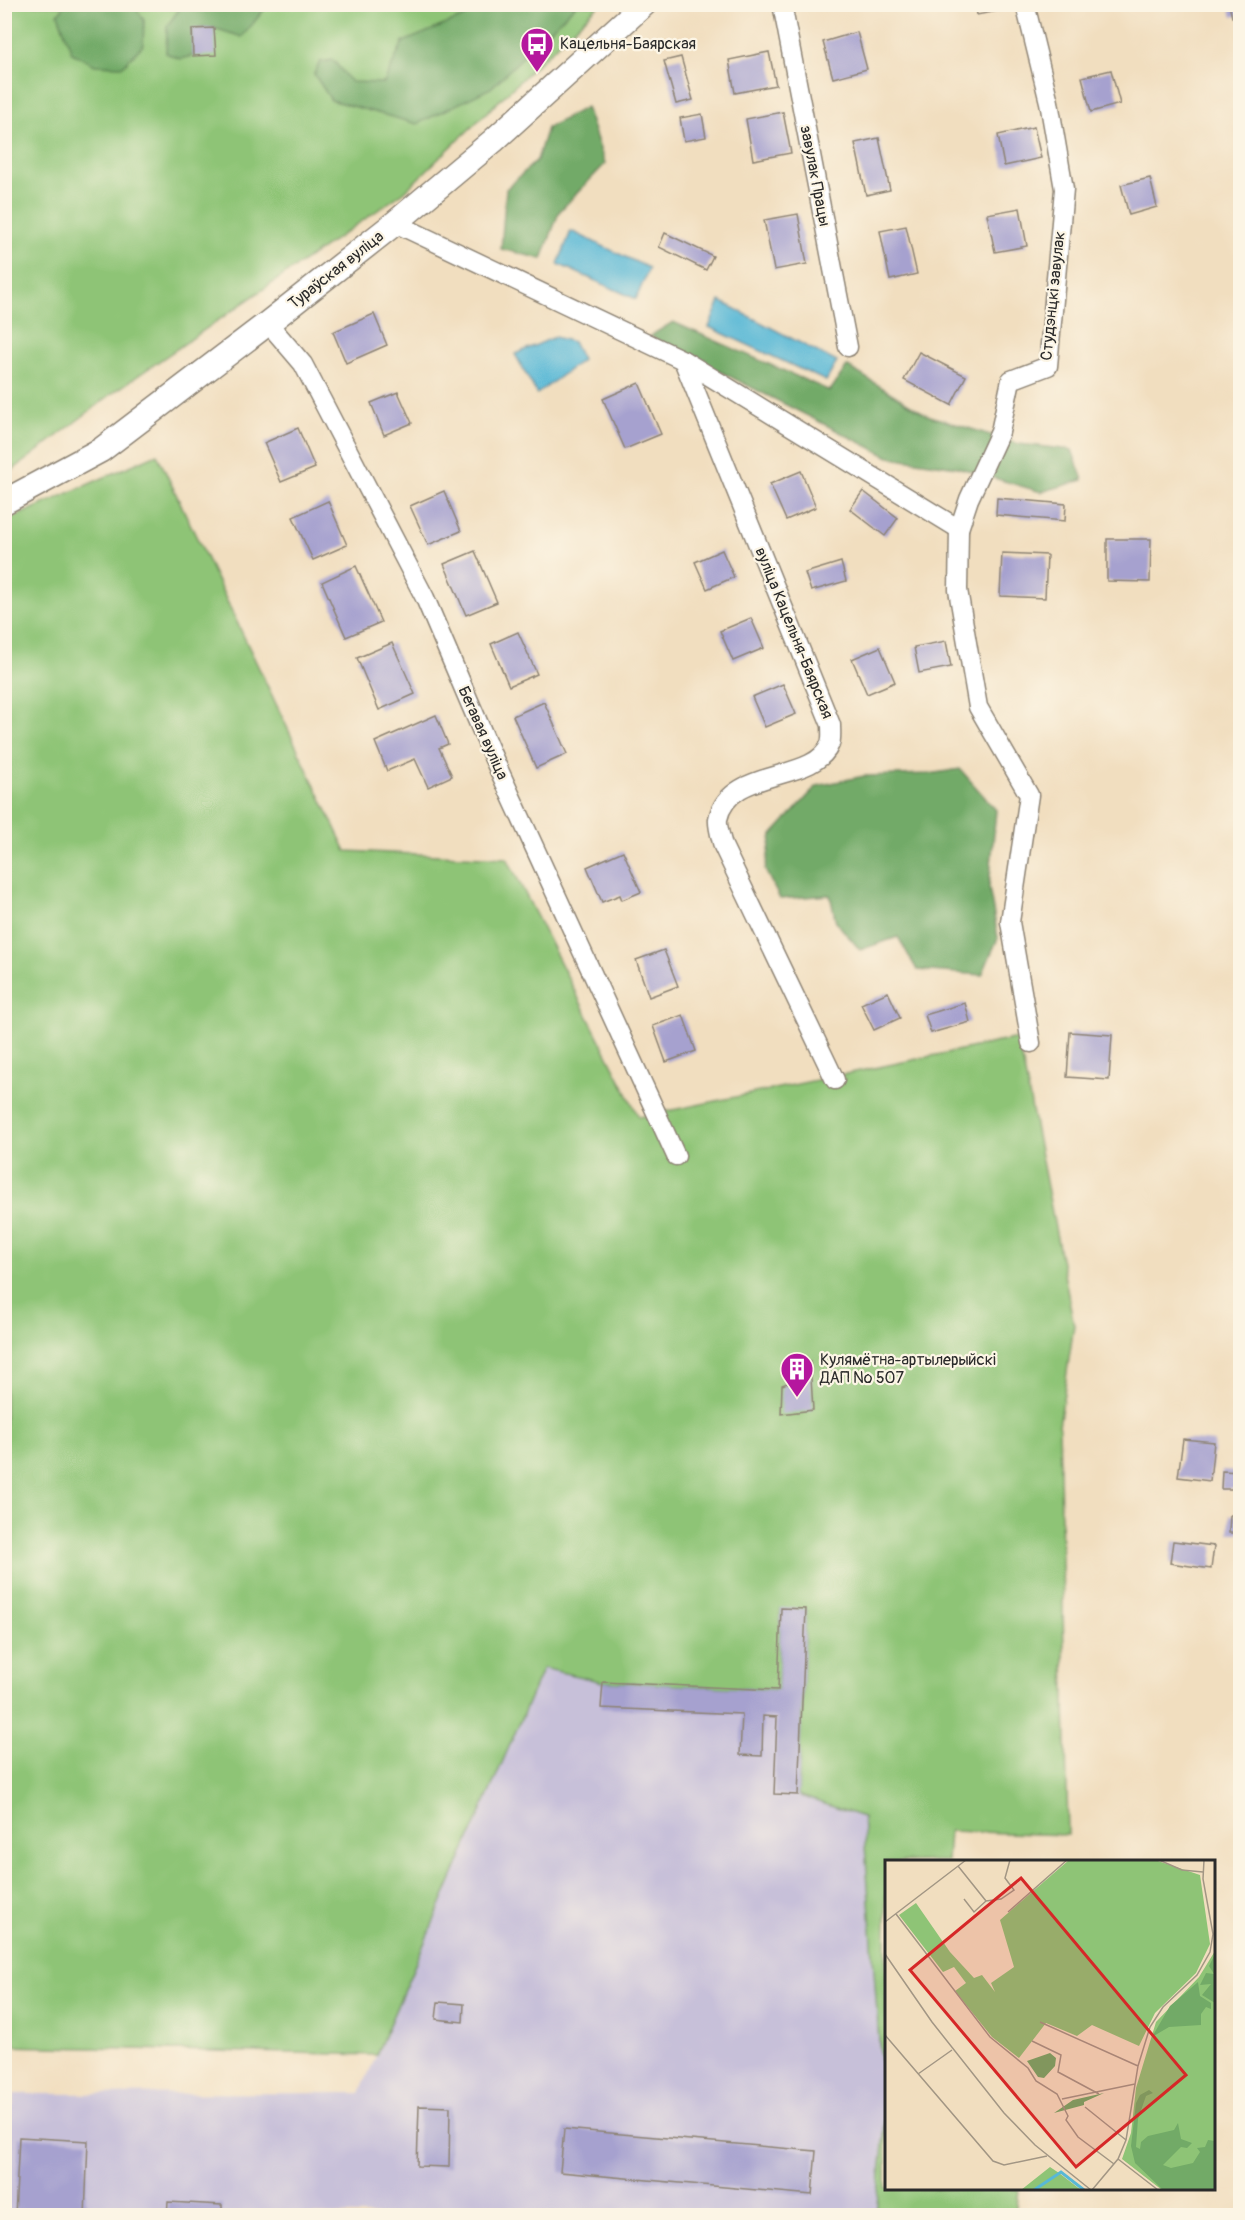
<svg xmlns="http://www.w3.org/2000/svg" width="1245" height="2220" font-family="Pangolin,sans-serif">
<rect width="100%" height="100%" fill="#fcf5e5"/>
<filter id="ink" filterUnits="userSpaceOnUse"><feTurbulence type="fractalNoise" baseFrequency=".0167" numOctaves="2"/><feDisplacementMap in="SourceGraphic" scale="12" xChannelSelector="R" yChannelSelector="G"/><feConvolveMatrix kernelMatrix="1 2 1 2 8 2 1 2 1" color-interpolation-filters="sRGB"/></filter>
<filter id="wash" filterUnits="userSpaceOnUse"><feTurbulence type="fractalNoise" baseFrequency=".008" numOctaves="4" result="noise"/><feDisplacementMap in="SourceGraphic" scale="24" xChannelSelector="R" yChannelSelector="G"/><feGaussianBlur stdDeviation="1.35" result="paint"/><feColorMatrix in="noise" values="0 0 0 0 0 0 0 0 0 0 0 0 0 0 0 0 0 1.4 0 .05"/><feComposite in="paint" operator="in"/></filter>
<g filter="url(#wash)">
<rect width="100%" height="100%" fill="#f1debf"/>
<!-- industrial -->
<path fill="#c7c0d9" d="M781,1608L806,1609L798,1795L863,1817L885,2124L876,2215H5L4,2106L14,2105V2094L360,2093L543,1668L603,1682L777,1690Z"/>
<!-- green -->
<g fill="#8ec476" stroke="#5c7850" stroke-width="1.5">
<path d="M5,5H599L404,192L113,393L5,476Z"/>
<path d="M157,454L346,851L507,858L639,1117L1018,1038L1074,1325L1059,1426L1068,1835L949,1831L947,1861L886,1862V2188L1018,2189L1015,2215H876L885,2124L863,1817L798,1795L806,1610L781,1609L778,1690L603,1682L543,1668L376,2055L5,2046V521Z"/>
</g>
<!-- forest -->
<g fill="#72aa67" stroke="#4e6a49" stroke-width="1.5">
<path d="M183,4H268V5L242,37L214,28L192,29L193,56L180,59L166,53L167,26Z"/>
<path d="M65,5H134L144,20L143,45L123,66L95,65L72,53L58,14Z"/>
<path d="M492,5H576L491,88L417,124L331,100L314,74L320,62L333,60L351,82L384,83L403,42Z"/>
<path d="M586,107L605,164L559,212L542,259L501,249L506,189L537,160L547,128Z"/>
<path d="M673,322L830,391L847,366L927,415L1019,444L1072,450L1083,480L1041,492L957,467L889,457L650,336Z"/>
<path d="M960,769L996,810L989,887L998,938L982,975L917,970L898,937L860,950L836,922L830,895L780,899L765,870L772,835L817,786L864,776L929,774Z"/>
</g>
<!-- water -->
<g fill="#58b8d6" stroke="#427280" stroke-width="1.5">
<path d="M571,231L649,268L636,299L558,264Z"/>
<path d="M720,301L837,362L826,381L709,327Z"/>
<path d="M555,337L573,342L582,360L537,394L515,354Z"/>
</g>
<g id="blocks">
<!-- building -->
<g fill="#a6a1cf">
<path d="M975,4H1003L1004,10L977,15Z"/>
<path d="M1229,5H1240V15L1232,17Z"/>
<path d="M214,28L216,55L193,56L192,29Z"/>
<path d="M857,32L867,69L833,78L823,42Z"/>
<path d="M769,52L776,85L735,93L729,60Z"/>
<path d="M681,57L693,100L676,104L664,61Z"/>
<path d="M1111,70L1120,104L1091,112L1082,77Z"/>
<path d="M783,112L791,153L753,160L746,119Z"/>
<path d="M702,114L706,137L684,141L680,118Z"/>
<path d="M1034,127L1041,158L1004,166L998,135Z"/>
<path d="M879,138L890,190L866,195L855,143Z"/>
<path d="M1150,178L1157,207L1129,215L1121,185Z"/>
<path d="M1020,208L1027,246L995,252L987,214Z"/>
<path d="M798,214L807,264L774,270L764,220Z"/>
<path d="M906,226L917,274L890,280L880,231Z"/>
<path d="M665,233L713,256L706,270L659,247Z"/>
<path d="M374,314L387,345L346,363L333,332Z"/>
<path d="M919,352L966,376L951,405L904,380Z"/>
<path d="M639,383L661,434L625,449L603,399Z"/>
<path d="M398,392L412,423L384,435L371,403Z"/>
<path d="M298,428L315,468L281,482L264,443Z"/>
<path d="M801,471L816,507L786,520L770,484Z"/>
<path d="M444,491L461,531L428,545L410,506Z"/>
<path d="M863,491L898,518L885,536L850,509Z"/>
<path d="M997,498L1066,504L1065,521L996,515Z"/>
<path d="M328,501L347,545L313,560L293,517Z"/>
<path d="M1107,539H1151L1150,582L1107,581Z"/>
<path d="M722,550L734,577L707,589L695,562Z"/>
<path d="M475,551L497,602L466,615L444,564Z"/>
<path d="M1002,553L1047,555L1045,598L1000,596Z"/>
<path d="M841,562L846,581L811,591L805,573Z"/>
<path d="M356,566L381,622L346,637L322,582Z"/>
<path d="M751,618L764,648L733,661L720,631Z"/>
<path d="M518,632L537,674L509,686L491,644Z"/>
<path d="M946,641L951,667L919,673L914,647Z"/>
<path d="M392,643L415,694L379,710L357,658Z"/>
<path d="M880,647L895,682L867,694L852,659Z"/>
<path d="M783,684L796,714L765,727L752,697Z"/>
<path d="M544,702L567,754L536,768L513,716Z"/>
<path d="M436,715L448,744L439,748L452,776L428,787L415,759L387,771L375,742Z"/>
<path d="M623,851L641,892L622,900L620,895L602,902L587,867Z"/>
<path d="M664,950L678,986L649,997L636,960Z"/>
<path d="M888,992L900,1018L874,1030L861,1004Z"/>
<path d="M965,1003L970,1022L931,1033L925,1015Z"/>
<path d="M683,1015L696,1051L666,1062L653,1026Z"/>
<path d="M1070,1032L1112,1035L1109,1080L1067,1077Z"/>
<path d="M810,1361L813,1410L781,1414L782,1385L808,1375L806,1362Z"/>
<path d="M1183,1439L1214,1442L1210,1481L1178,1477Z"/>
<path d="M1222,1471L1240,1472V1489H1221Z"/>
<path d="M1230,1515H1240V1533H1229Z"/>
<path d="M1173,1541L1214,1546L1211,1569L1170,1563Z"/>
<path d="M781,1608L806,1609L798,1795L774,1794L777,1717L763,1716L762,1756L740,1755L742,1714L601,1708L603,1682L778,1690Z"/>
<path d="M438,2002L464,2004L463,2022L436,2019Z"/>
<path d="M419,2106L450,2107L449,2167L417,2166Z"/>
<path d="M564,2129L816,2151L812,2195L560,2172Z"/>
<path d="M19,2137L88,2141L85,2216H15Z"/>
<path d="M168,2202L222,2205V2216H167Z"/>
</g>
</g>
</g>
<g filter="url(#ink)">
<use href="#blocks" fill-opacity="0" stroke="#8e8475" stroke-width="1.5"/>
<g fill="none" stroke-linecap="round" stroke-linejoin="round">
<defs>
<g id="minor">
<path d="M782,4L848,347"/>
<path d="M1025,4L1049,102L1064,189L1048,366L1011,380L1000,432L969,499L959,529L958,590L978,707L1029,795L1010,922L1031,1043"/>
<path d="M395,223L683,360L959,529"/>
<path d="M268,323L303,364L425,598L493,757L676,1156"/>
<path d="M683,360L831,725C831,731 832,739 830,744C814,784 729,766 718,819C717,826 721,838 723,846L835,1080"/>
</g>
<path id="tertiary" d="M4,502L101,450L268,323L395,223L493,141L644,4"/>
</defs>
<!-- minor casing -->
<use href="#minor" stroke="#8e8475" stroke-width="21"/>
<!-- tertiary casing -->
<use href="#tertiary" stroke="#8e8475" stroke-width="27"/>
<!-- minor -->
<use href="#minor" stroke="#fff" stroke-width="18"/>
<!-- tertiary -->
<use href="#tertiary" stroke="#fff" stroke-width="24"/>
</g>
</g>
<!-- icons -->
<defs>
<symbol id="bus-pin" viewBox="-11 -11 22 30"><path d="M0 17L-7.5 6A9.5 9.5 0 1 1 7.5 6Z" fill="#b5179e" stroke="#fcf5e5"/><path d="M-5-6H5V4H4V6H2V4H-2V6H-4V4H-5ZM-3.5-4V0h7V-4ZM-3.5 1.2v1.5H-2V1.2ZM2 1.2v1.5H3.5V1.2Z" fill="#fff"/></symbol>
<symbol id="building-pin" viewBox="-11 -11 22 30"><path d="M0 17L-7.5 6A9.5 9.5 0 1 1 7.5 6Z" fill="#b5179e" stroke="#fcf5e5"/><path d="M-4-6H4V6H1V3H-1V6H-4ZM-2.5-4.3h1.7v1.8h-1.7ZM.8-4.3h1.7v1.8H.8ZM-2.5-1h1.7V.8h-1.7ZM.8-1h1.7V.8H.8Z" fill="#fff"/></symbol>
</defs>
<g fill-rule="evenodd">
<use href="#bus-pin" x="518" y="25" width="38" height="52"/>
<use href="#building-pin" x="778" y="1350" width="38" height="52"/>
</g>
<g text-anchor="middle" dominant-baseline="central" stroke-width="4.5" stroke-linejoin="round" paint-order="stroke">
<!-- poi labels -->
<g font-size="16" fill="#2b2b2b" stroke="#fcf5e5" text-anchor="start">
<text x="560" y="44">Кацельня-Баярская</text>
<text x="820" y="1360">Кулямётна-артылерыйскі<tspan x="820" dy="18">ДАП № 507</tspan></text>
</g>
<!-- street labels -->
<g font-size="16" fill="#2b2b2b" stroke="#fcf5e5">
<text transform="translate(815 176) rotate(79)">завулак Працы</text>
<text transform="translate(336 270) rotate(-38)">Тураўская вуліца</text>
<text transform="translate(1053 296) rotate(-84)">Студэнцкі завулак</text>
<text transform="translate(794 633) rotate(68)">вуліца Кацельня-Баярская</text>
<text transform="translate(483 733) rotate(66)">Бегавая вуліца</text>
</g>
</g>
<!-- overview -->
<g transform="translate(885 1860)">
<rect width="330" height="330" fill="#f1debf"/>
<path d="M184,0H270L315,15L325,84L311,113L270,153L254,186L207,165L192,176L161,163L134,198L107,177L70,131L81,123L69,107L58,112L14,55L31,43L65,92L89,118L97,115L110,132L106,123L129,107L115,60ZM330,91V330H277L237,299L246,273L251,228L271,162L314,117ZM165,307L174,313L196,330H136Z" fill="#8ec476"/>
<path d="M330,94V143L317,135L326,124L315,125L321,113L329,114L324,106ZM313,122L315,136L326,143V149L321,147L316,154V165L284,167L267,177L285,146ZM165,193L171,198L170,206L159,218L153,217L142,201ZM264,230L268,233L261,236L253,259L251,287L255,289L256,282L263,276L289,270L293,263L296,279L307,283L302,288L296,287L278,305L286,308L308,303L315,292L312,288L320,287L323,280L330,281V330H278L250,303L246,286L251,243L255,235ZM219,233L199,242V245L169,253L188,240Z" fill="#72aa67"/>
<path fill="none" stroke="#58b8d6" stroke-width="3" d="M149,330L176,312L199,330"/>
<path fill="none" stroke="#a29684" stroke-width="1.5" d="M274,0L297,10L318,12M73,6L101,41L89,52L79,39M101,41L116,39L129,30L120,18L125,0M123,52L182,0M11,54L105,177L143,208L151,221L172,234L183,256L181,260L193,277L229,304M0,62L81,0M0,94L47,162L119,253L150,285L206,330M155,162L253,206M0,175L108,301L119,305L162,296M147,181L176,195L173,212L214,234M33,214L67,190M177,239L250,224M200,247L241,280M233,299L273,330M207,330L233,299L241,280L253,206L265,167L278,147L312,115L325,92L328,74L318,19L319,0"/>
<path fill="#d62828" fill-opacity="0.15" stroke="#d62828" stroke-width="3" d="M136,18L301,215L191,307L25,110Z"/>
<rect width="330" height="330" fill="none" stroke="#2b2b2b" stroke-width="3"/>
</g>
<!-- margin -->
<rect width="1245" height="2220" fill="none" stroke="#fcf5e5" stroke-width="24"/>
</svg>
